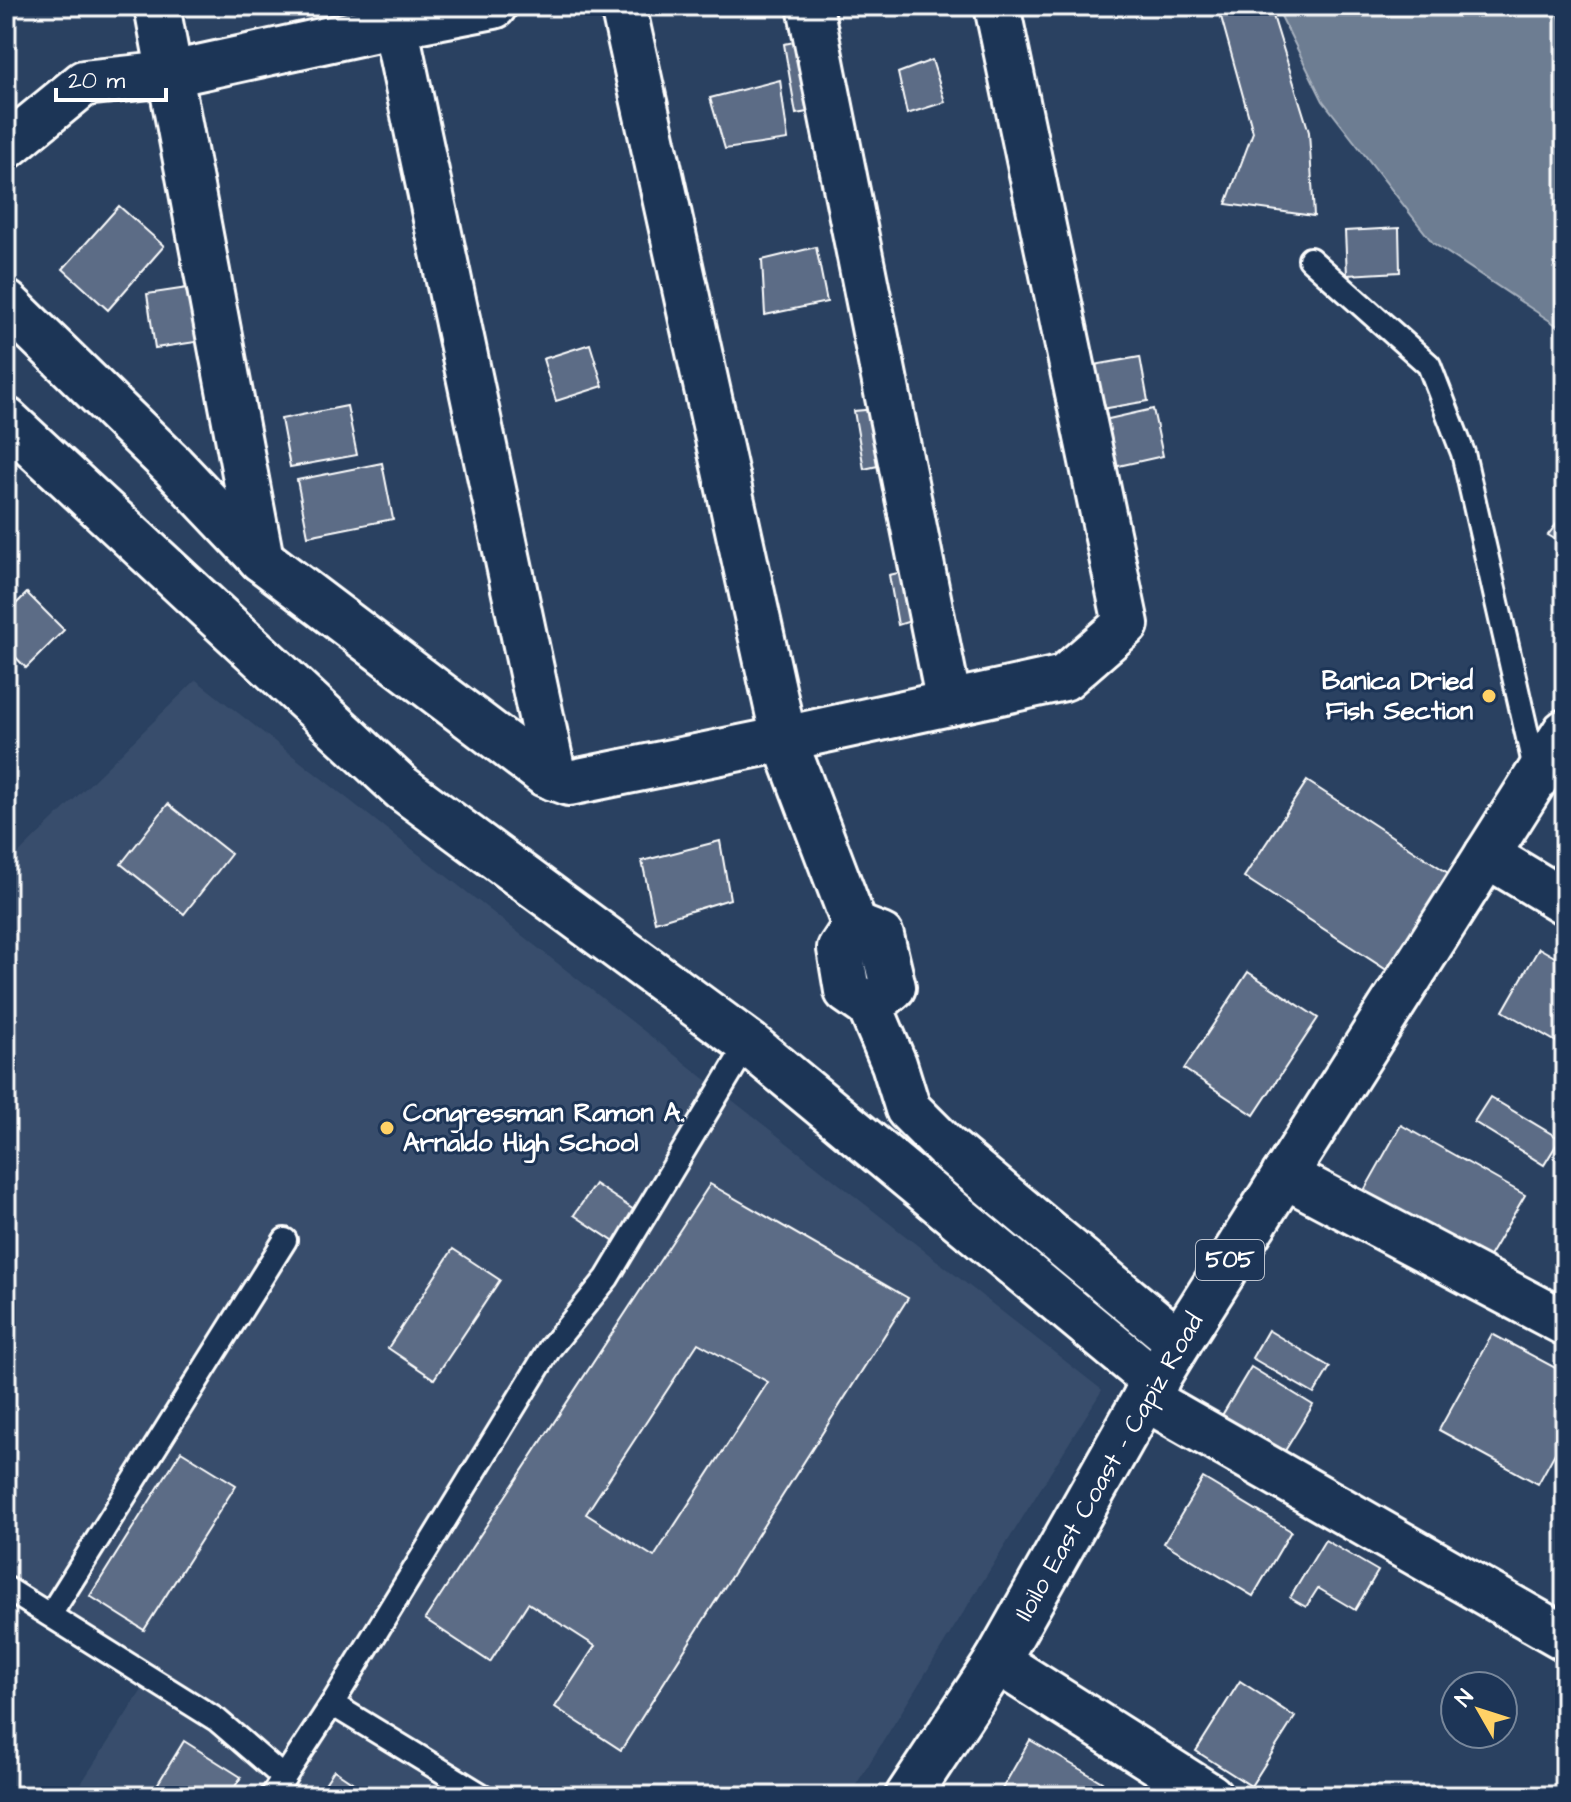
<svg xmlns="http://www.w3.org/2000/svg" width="1571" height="1802" font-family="'Architects Daughter',sans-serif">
<rect width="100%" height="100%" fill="#2a4161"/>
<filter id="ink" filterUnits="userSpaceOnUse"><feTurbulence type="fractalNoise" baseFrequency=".0125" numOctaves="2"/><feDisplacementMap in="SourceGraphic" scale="16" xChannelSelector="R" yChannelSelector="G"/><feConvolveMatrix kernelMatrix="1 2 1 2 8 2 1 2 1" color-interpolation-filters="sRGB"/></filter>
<g filter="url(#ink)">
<!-- built -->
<path fill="#394e6c" d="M196,680L1102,1390L849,1796H73L144,1687L6,1606V866Z"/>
<!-- water -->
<path fill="#6d7d92" stroke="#a7b1be" stroke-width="2" d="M1276,6H1555L1565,31V331L1433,243L1323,101Z"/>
<!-- building -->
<g fill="#5b6c86" stroke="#fff" stroke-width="2" fill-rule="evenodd">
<path d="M1218,6H1270L1309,132L1314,216L1226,204L1253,132Z"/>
<path d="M834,34L846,105L796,114L784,44Z"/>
<path d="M932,60L945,102L907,114L898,73Z"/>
<path d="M780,80L788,140L725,149L710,98Z"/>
<path d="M119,206L164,246L108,310L63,269Z"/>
<path d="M1399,228L1400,272L1347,275L1345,231Z"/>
<path d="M816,247L827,302L765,315L762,260Z"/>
<path d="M201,286L209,340L155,348L147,294Z"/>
<path d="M590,344L603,386L556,401L543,359Z"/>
<path d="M1140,357L1148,401L1102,409L1094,365Z"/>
<path d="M347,406L357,455L290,467L281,419Z"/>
<path d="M910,406L923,456L864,469L854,411Z"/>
<path d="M1153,409L1163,456L1114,467L1104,420Z"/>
<path d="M382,463L393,519L308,536L297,480Z"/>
<path d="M1565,513V545L1548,535Z"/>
<path d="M934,565L942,611L898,625L889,575Z"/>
<path d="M27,593L64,630L26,668L6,647V614Z"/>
<path d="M1307,781L1462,882L1399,978L1244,877Z"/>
<path d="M168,804L231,854L184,914L121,864Z"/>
<path d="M720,841L730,899L655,922L642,861Z"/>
<path d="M1539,948L1565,963V1047L1503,1011Z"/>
<path d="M1248,972L1318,1018L1254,1115L1184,1069Z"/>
<path d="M1490,1097L1560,1139L1544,1165L1474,1122Z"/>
<path d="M1401,1125L1525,1195L1480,1272L1357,1203Z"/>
<path d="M595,1184L637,1212L616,1243L574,1215Z"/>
<path d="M710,1184L908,1298L621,1750L555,1707L595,1646L528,1603L490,1662L425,1619ZM698,1343L768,1382L654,1557L586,1514Z"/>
<path d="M453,1249L500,1280L434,1379L388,1348Z"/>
<path d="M1268,1330L1330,1367L1314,1394L1252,1358Z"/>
<path d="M1492,1334L1565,1373V1435L1538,1484L1439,1430Z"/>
<path d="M1251,1367L1313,1405L1280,1459L1218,1422Z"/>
<path d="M181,1451L236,1485L144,1630L90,1596Z"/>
<path d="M1203,1478L1291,1531L1253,1596L1164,1543Z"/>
<path d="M1325,1540L1378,1571L1355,1610L1318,1588L1306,1607L1290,1598Z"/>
<path d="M1240,1681L1295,1717L1251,1786L1196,1751Z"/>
<path d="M1030,1740L1102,1782L1094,1796H998Z"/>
<path d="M184,1741L241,1777L229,1796H163L154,1790Z"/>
<path d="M334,1770L373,1796H317Z"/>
</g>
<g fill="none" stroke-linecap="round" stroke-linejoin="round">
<defs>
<g id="service">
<path d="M1310,259L1429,365L1463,453L1536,773"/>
<path d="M6,1588L217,1720L284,1778"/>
<path d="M50,1615L285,1240"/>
<path d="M332,1704L483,1796"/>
<path d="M272,1796L332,1704L550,1348L607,1278L748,1043"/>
</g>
<g id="minor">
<path d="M157,6L261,559"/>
<path d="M391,6L554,778"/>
<path d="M623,6L784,739L855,926"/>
<path d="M810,6L949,703"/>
<path d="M6,147L84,83L171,74L395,25L494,6"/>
<path d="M6,303L173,466L261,559L545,774L569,783L784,739L1064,678L1126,624L997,6"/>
<path d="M1487,855L1565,902"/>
<path d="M870,1007L893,987L881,936L855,926L840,949L847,991L870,1007L894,1064L908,1109L946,1147L1179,1342"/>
<path d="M1284,1175L1565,1323"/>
<path d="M1145,1398L1565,1638"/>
</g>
<path id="tertiary" d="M6,420L402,788L748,1043L1156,1382"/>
<path id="secondary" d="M997,1661L1210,1796"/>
<path id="primary" d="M908,1796L997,1661L1145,1398L1179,1342L1565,732"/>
</defs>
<!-- service casing -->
<use href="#service" stroke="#fff" stroke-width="28"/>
<!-- minor casing -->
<use href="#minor" stroke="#fff" stroke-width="50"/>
<!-- tertiary casing -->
<use href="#tertiary" stroke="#fff" stroke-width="50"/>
<!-- secondary casing -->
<use href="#secondary" stroke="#fff" stroke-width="50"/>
<!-- primary casing -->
<use href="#primary" stroke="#fff" stroke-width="50"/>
<!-- service -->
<use href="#service" stroke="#1d3557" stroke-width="22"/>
<!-- minor -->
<use href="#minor" stroke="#1d3557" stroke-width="44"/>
<!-- tertiary -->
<use href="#tertiary" stroke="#1d3557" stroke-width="44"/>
<!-- secondary -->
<use href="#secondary" stroke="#1d3557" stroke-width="44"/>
<!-- primary -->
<use href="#primary" stroke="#1d3557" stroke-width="44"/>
</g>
</g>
<!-- markers -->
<g fill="#ffd166" stroke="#1d3557" stroke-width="3">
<circle cx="1489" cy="696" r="8"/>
<circle cx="387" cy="1128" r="8"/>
</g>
<g text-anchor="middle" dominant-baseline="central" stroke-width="6" stroke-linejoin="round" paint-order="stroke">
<!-- shield labels -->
<rect fill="#1d3557" stroke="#bbc2cd" stroke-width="2" x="1196" y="1240" width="68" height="40" rx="6"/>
<g font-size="24" font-weight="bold" fill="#fff">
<text x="1230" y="1260">505</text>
</g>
<!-- poi labels -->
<g font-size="26" font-weight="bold" fill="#fff" stroke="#1d3557" text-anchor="end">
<text x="1473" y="681">Banica Dried<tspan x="1473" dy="30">Fish Section</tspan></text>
<text x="403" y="1113" text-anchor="start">Congressman Ramon A.<tspan x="403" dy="30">Arnaldo High School</tspan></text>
</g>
<!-- street labels -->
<g font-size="26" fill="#fff" stroke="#1d3557">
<text transform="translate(1109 1467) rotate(-60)">Iloilo East Coast - Capiz Road</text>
</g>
</g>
<!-- margin -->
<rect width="1571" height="1802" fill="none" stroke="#1d3557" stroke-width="32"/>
<rect x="16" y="16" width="1539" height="1770" fill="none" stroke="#fff" stroke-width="3" filter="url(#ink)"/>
<!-- north arrow -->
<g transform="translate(1479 1710) rotate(309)"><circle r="38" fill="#1d3557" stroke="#77869a" stroke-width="2"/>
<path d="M0-6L14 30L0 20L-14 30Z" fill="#ffd166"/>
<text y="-12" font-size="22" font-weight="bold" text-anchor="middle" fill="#ffffff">N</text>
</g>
<!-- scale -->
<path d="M56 88v12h110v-12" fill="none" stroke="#ffffff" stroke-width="4"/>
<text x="68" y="88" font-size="24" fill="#ffffff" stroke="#1d3557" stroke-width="6" paint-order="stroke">20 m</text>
</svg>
